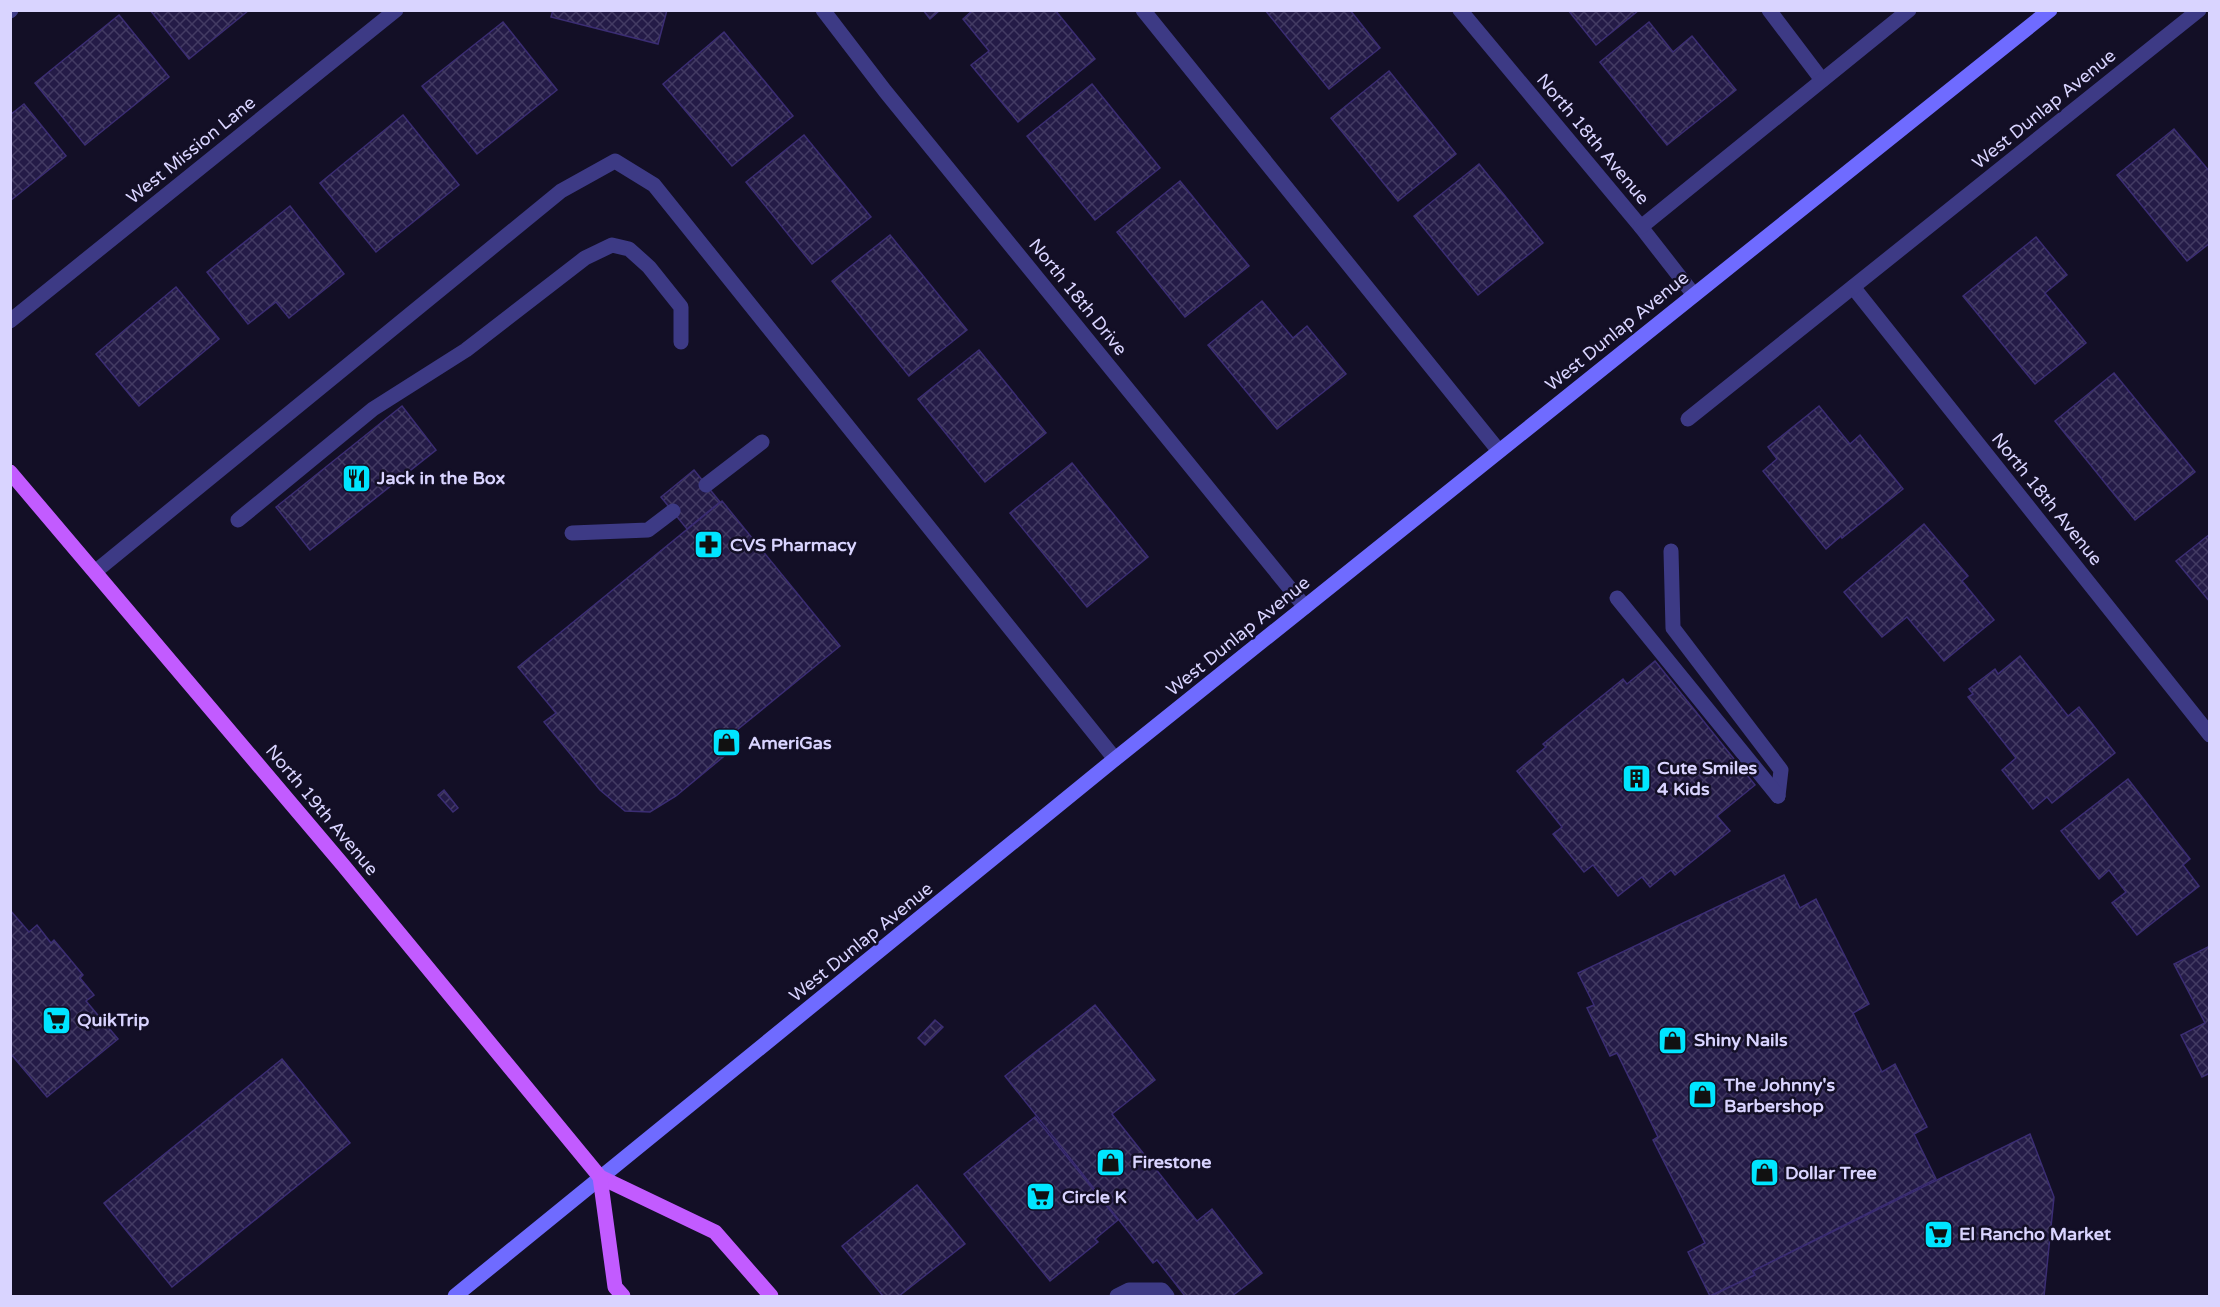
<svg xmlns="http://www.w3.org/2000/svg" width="2220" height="1307" font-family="'Varela Round',sans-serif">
<defs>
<pattern id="building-cross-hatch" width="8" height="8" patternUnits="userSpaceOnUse" patternTransform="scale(1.5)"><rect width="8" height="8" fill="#241b47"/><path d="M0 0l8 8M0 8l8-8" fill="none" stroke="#433b63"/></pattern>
</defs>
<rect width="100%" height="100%" fill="#130f26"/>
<!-- building -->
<g fill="url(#building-cross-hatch)" stroke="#3b2d73" stroke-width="1.5">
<path d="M150,10H249L189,59Z"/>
<path d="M553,10H667L658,44L551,17Z"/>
<path d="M923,10H940L930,19Z"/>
<path d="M973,10H1055L1095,59L1018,122L971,65L989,51L963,19Z"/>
<path d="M1265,10H1350L1380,48L1329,89Z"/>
<path d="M1568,10H1639L1596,45Z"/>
<path d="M119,15L169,77L85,145L35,83Z"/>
<path d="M503,22L557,90L477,154L422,86Z"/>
<path d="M1649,22L1673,52L1692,36L1736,90L1667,145L1600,62Z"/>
<path d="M724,32L793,116L732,166L663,84Z"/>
<path d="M1389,71L1456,154L1398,201L1331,118Z"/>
<path d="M1092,84L1160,168L1095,220L1027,136Z"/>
<path d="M24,104L66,156L10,201V115Z"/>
<path d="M403,115L459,185L376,252L320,183Z"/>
<path d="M2174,129L2210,172V243L2187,261L2117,175Z"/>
<path d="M804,135L871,217L812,264L746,182Z"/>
<path d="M1479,164L1543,243L1478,295L1414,216Z"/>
<path d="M1180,181L1249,266L1185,317L1117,232Z"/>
<path d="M290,206L344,274L289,318L276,302L248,324L207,272Z"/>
<path d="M890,235L967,330L909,376L832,281Z"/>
<path d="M2036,237L2067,275L2045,293L2086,343L2035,384L1963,296Z"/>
<path d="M176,287L219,339L139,406L96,354Z"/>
<path d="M1262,301L1293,338L1307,326L1346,374L1277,429L1208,345Z"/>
<path d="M979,350L1046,433L985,482L918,399Z"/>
<path d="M2114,373L2195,472L2135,520L2055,421Z"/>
<path d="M402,406L436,450L310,550L276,507Z"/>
<path d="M1819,406L1850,444L1860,435L1903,489L1842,538L1841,536L1826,549L1763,471L1777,459L1768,447Z"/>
<path d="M1072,463L1148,557L1087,607L1010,513Z"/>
<path d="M694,470L720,502L687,529L661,497Z"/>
<path d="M722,501L840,646L732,734L740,743L676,796L650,812L625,811L600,790L544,722L556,713L518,667Z"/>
<path d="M1924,524L1968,576L1962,581L1994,620L1944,661L1907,617L1882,637L1844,592Z"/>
<path d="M2210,534V602L2176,561Z"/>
<path d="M2020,656L2068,716L2079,707L2115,753L2052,803L2047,797L2033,809L2002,770L2016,758L1968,697L1973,694L1969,689L1995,669L1998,674Z"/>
<path d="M1655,661L1755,785L1717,816L1730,831L1675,875L1671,870L1650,887L1642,877L1618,896L1593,865L1584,872L1553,834L1562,827L1517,771L1546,747L1543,744L1623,679L1627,684Z"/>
<path d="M2128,779L2190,859L2183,865L2199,886L2137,935L2112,903L2126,892L2109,870L2099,879L2061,831Z"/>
<path d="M444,790L458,808L453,812L438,795Z"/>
<path d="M1784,875L1800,908L1816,899L1869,1004L1853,1013L1882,1072L1895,1064L1927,1127L1914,1134L1936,1179L1753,1271L1755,1275L1710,1296L1688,1252L1705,1243L1653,1140L1658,1137L1617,1053L1610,1056L1587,1008L1594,1005L1578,973Z"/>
<path d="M10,910L29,932L37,925L51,943L54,940L83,975L80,978L94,995L86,1001L118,1039L47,1097L10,1053Z"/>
<path d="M2210,946V1073L2202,1077L2181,1035L2205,1023L2174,964Z"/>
<path d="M1095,1005L1155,1080L1112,1114L1197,1221L1212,1209L1262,1273L1232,1296H1185L1157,1260L1153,1263L1005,1076Z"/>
<path d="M935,1020L943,1027L925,1045L918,1038Z"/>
<path d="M282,1059L350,1143L172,1287L104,1203Z"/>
<path d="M1035,1117L1118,1220L1095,1239L1098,1242L1050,1281L964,1174Z"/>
<path d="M2030,1134L2054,1197L2044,1296H1711L1755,1275L1753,1271Z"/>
<path d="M917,1185L965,1244L899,1296H883L842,1246Z"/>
</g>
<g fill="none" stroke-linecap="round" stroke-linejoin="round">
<!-- lane -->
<g stroke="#3d3a85" stroke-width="15">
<path d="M1143,10L1499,451"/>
<path d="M1769,10L1822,80"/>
<path d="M10,11L11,10"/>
<path d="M706,485L762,442"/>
<path d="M238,520L373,409L466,350L585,258L612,245L629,249L649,267L681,307V342"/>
<path d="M572,533L648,530L673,511"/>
<path d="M1671,551L1673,628L1781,770L1778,796"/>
<path d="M96,571L561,191L615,161L654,185L1115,759"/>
<path d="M1617,598L1778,796"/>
<path d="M1117,1296L1129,1290H1162L1167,1296"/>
</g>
<!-- street -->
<g stroke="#3d3a85" stroke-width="15">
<path d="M823,10L885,91L1305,607"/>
<path d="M1460,10L1641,227L1694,295"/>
<path d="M1641,227L1909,10"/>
<path d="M1853,287L2210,735"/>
<path d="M10,321L396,10"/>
<path d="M1688,419L2199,10"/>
</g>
<!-- secondary -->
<path stroke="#6f6bff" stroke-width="15" d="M455,1296L1115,759L2050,10"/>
<!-- primary -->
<g stroke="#c25bff" stroke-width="15">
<path d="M10,472L343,865L600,1177L715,1232L771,1296"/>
<path d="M600,1177L615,1287L623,1296"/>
</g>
</g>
<!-- icons -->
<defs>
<symbol id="restaurant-square" viewBox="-11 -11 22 22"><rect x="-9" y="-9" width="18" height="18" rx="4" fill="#00e5ff" stroke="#130f26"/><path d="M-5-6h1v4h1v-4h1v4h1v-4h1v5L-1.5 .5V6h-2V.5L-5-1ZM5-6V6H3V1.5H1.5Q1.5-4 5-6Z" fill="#111"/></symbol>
<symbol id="pharmacy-square" viewBox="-11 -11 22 22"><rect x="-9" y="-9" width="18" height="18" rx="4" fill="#00e5ff" stroke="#130f26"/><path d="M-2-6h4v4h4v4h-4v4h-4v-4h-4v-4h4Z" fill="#111"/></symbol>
<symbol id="shop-square" viewBox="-11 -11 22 22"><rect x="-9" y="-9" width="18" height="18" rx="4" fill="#00e5ff" stroke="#130f26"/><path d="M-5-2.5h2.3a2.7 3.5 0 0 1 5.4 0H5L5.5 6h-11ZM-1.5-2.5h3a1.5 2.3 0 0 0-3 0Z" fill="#111"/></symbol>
<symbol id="building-square" viewBox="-11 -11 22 22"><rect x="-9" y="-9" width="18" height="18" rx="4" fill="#00e5ff" stroke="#130f26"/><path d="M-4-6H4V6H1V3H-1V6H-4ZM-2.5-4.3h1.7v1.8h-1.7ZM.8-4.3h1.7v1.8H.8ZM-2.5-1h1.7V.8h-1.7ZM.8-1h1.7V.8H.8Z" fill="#111"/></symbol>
<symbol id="supermarket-square" viewBox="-11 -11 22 22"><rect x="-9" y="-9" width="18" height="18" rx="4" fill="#00e5ff" stroke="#130f26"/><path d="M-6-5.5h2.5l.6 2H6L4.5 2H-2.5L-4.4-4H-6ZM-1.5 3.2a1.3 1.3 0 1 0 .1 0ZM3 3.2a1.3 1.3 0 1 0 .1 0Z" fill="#111"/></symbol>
</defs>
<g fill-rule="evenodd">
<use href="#restaurant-square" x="340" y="462" width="33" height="33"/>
<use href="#pharmacy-square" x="692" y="528" width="33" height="33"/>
<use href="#shop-square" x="710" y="726" width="33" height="33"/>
<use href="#building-square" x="1620" y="762" width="33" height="33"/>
<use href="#supermarket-square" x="40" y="1004" width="33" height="33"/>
<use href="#shop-square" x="1656" y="1024" width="33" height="33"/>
<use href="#shop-square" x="1686" y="1078" width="33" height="33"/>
<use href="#shop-square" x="1094" y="1146" width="33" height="33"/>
<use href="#shop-square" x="1748" y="1156" width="33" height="33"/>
<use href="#supermarket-square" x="1024" y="1180" width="33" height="33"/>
<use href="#supermarket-square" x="1922" y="1218" width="33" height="33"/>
</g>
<g text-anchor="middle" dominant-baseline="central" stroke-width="5" stroke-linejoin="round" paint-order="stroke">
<!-- street labels -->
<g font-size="18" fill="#d9d4ff" stroke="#130f26">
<text transform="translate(2044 109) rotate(-39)">West Dunlap Avenue</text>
<text transform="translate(1593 139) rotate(50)">North 18th Avenue</text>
<text transform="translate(191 150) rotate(-39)">West Mission Lane</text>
<text transform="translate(1078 297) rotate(51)">North 18th Drive</text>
<text transform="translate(1617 331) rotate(-39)">West Dunlap Avenue</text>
<text transform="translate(2047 499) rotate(51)">North 18th Avenue</text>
<text transform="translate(1238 636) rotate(-39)">West Dunlap Avenue</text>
<text transform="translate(322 810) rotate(50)">North 19th Avenue</text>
<text transform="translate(861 942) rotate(-39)">West Dunlap Avenue</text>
</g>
<!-- poi labels -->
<g font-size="18" font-weight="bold" fill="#d9d4ff" stroke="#130f26" text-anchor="start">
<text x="377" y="478">Jack in the Box</text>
<text x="730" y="545">CVS Pharmacy</text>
<text x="748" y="743">AmeriGas</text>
<text x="1657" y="768">Cute Smiles<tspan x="1657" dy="21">4 Kids</tspan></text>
<text x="77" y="1020">QuikTrip</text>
<text x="1694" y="1040">Shiny Nails</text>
<text x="1724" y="1085">The Johnny's<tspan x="1724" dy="21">Barbershop</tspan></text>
<text x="1132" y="1162">Firestone</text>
<text x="1785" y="1173">Dollar Tree</text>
<text x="1062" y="1197">Circle K</text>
<text x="1959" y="1234">El Rancho Market</text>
</g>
</g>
<!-- border -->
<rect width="2220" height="1307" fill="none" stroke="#d9d4ff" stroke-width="24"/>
</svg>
